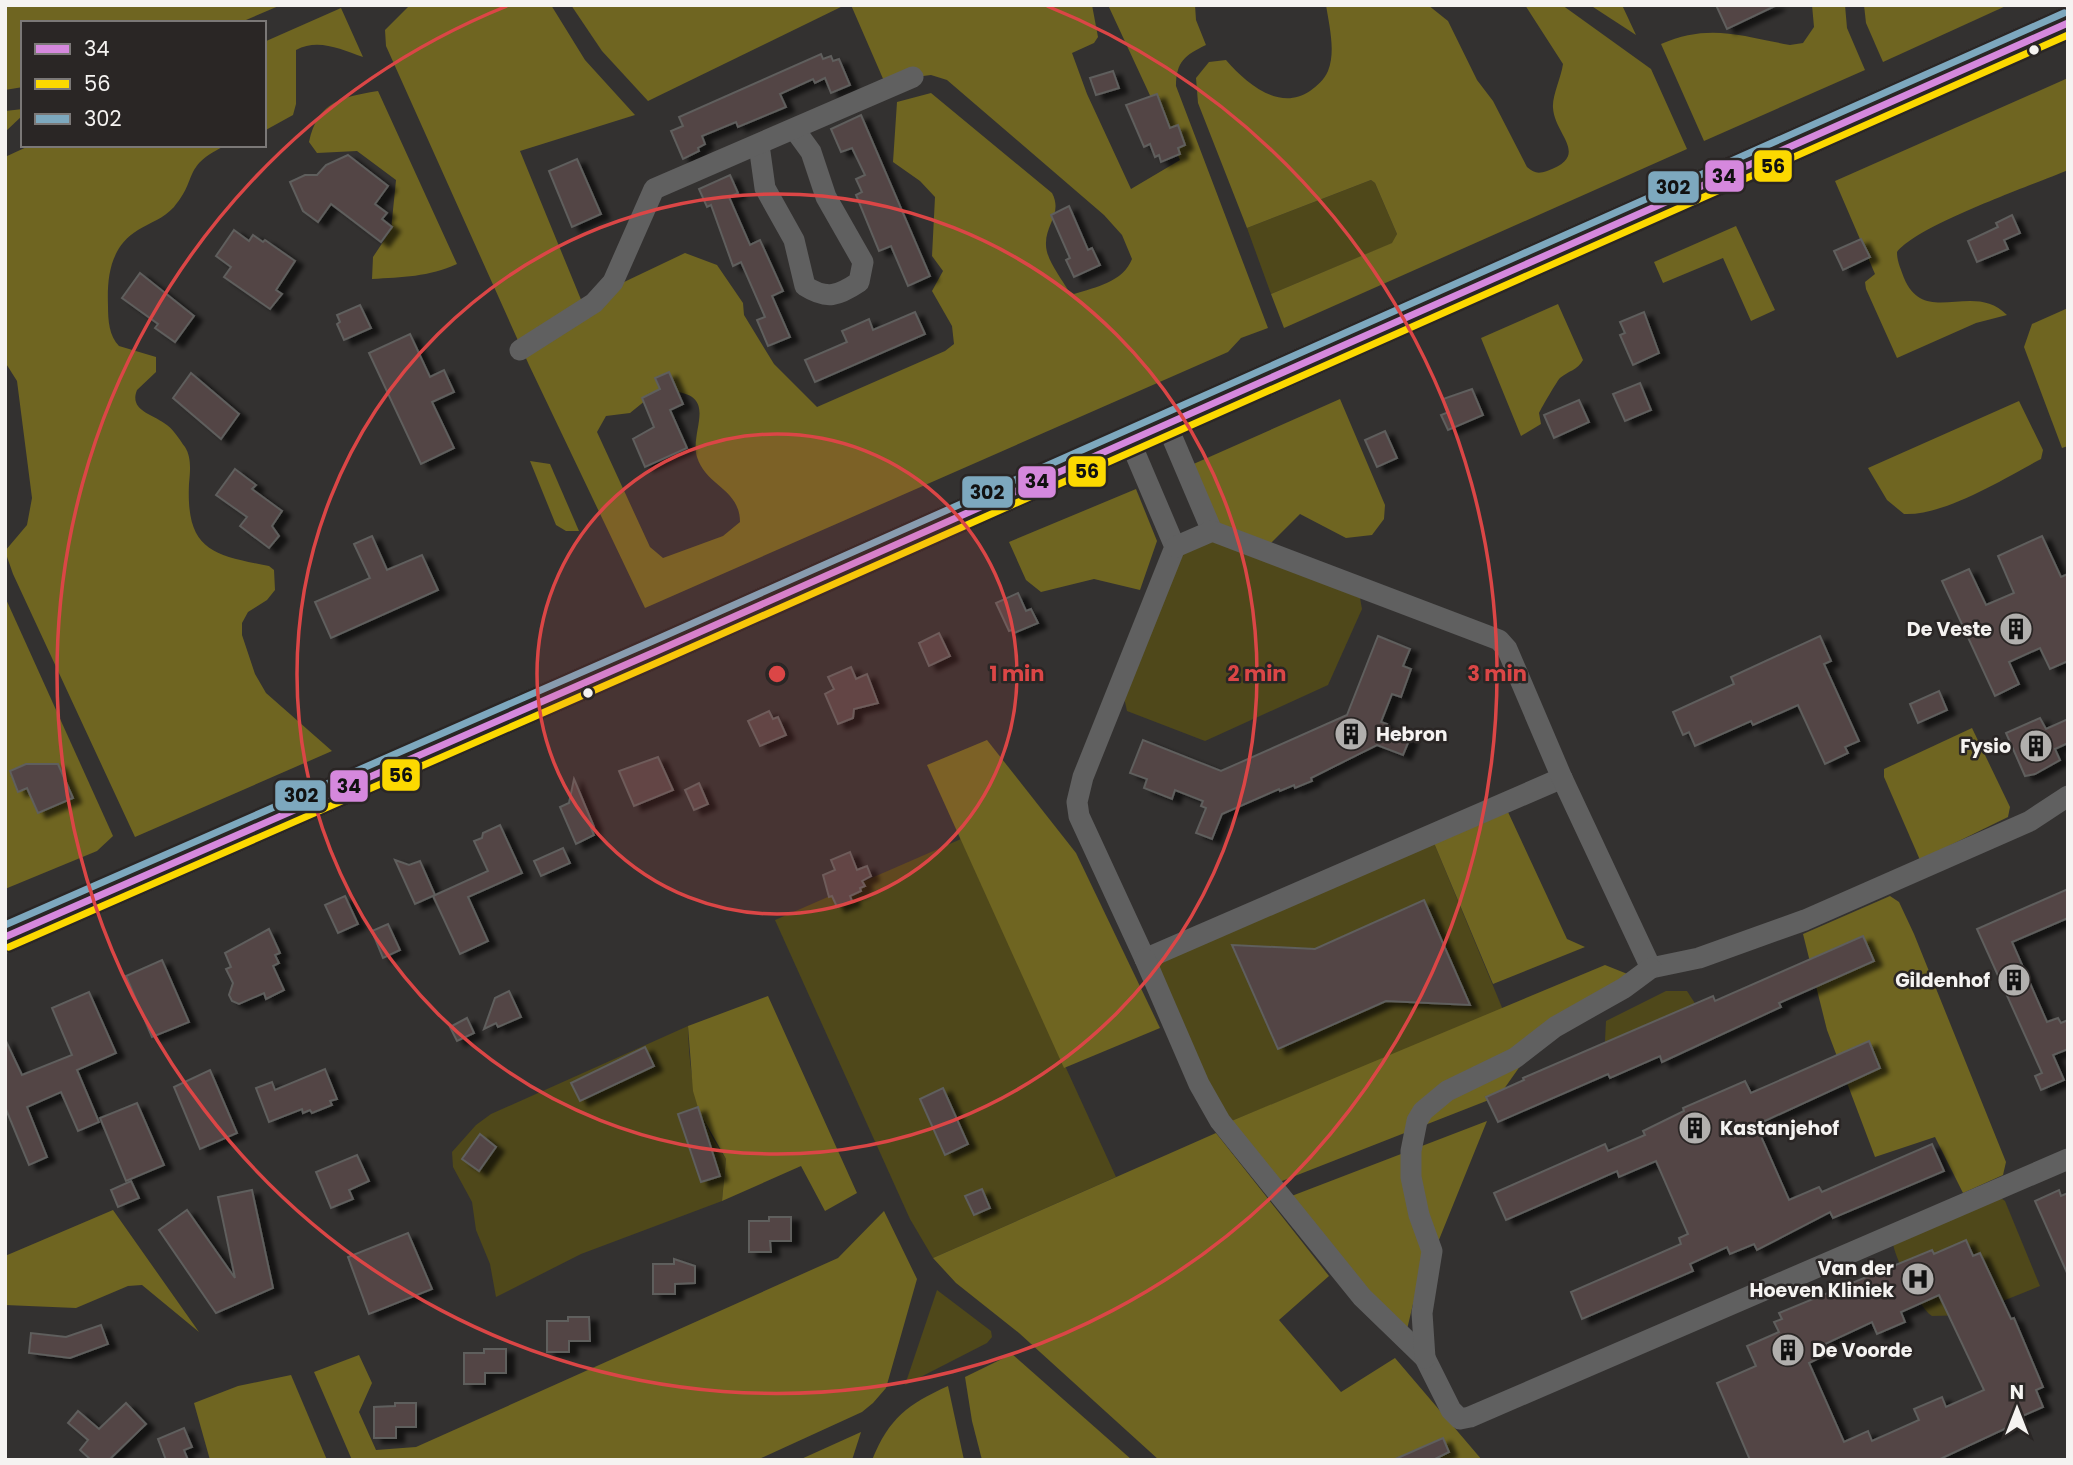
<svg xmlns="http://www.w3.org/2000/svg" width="2073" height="1465" font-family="Poppins,sans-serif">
<defs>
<filter id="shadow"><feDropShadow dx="8" dy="4.5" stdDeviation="2" flood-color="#0009"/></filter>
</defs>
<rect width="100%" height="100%" fill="#333130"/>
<!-- green -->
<g fill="#4f481a">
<path d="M1371,180L1375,183L1397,234L1393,243L1271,294L1247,228Z"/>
<path d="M1210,541L1240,550L1360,598L1362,609L1328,685L1205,741L1127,711L1123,693L1178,554Z"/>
<path d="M961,839L1116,1177L933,1258L910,1219L775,920Z"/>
<path d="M1434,843L1503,1010L1229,1122L1220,1109L1155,964Z"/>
<path d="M1666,991H1687L1696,1005L1611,1050L1605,1041L1606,1021Z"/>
<path d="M688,1026C689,1076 696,1117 726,1159L722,1201L581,1254L496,1297L490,1264L476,1230L472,1202L453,1167L452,1152L476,1125L491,1114Z"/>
<path d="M1998,1196L2005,1201L2040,1286L1968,1315L1932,1316C1918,1307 1896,1260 1893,1244Z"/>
<path d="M937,1290L991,1331L992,1337L987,1343L905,1385Z"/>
</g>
<!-- forest -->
<g fill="#6f6521" fill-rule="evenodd">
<path d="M5,5H281L239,23H23V87L5,90Z"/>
<path d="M410,5H551L585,60L635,115L520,151L582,302L685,253L717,265L743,303L744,315L774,364L817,407L945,351L954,344L952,326L932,291L943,271L932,256L935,197L920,181L893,162L897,102L931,93L1052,193C1063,214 1045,224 1046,245C1046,259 1061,278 1068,290L1074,294C1096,287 1123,282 1132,259L1122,235L1104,215L947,80L931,75L884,81L851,5H1092L1098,37L1094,43L1072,53L1087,94L1131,189L1180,160L1108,5H1195L1196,20L1206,45C1185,55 1176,62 1176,86L1268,328L1241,338L1228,352L645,608L529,365L386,46L385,30ZM669,391C721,394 689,430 697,457C706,486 740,489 740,522L723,536L663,558L650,547L597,432L606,416L630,413L651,396Z"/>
<path d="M571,5H845L648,101L602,51Z"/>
<path d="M1326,5H1428L1448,21L1477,80L1493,101L1527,167C1534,173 1538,174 1547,171C1591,155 1555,136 1553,108C1552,96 1561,78 1563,64L1525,5H1562L1651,69L1687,149L1284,328L1271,294L1392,243L1397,234L1375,183L1371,180L1247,228L1198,103L1196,78L1209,62L1226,60C1246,83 1279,112 1310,91C1317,86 1324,80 1328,71C1336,51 1329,25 1326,5Z"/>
<path d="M1590,5H1622L1636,35Z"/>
<path d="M1812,5H1845L1847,28L1865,70L1704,141L1661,44C1709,23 1741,36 1790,45L1803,43L1814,27Z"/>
<path d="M1864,5H2008L1883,62L1866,23Z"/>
<path d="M341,8L363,57C340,49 318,38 296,50V104L293,115L264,131V42Z"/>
<path d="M2068,78V170C2030,186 1918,225 1897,252C1897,262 1901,269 1904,278C1925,328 1973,280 2007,315L1976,323L1897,358L1866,289L1865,282L1875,274L1835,181Z"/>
<path d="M378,91L457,264C429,277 402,277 372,279L373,257L391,230L396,180L357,151L317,153L309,142C318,101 342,97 378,91Z"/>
<path d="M23,109V115L5,132V111Z"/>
<path d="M31,145H227C181,166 199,178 174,207C163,219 151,222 138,230C110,247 107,277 108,306C108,320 109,336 119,346L156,357V372L137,390C129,410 151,414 164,423C173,428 179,439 185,447C192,458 190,472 189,484C186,550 212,555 269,566L274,570L275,590L267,600L248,612L242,623V635L255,674L266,693L332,751L135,837L13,574L5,551L27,525L32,498L17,381L5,362V157Z"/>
<path d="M1736,226L1775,310L1751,321L1723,258L1663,283L1654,262Z"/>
<path d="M1558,304L1583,360C1578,370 1568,371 1560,378C1557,381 1542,407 1539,413L1541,424L1521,436L1481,338Z"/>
<path d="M2068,308V446L2062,448L2024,347L2032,324Z"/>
<path d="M1340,399L1385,505L1384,519L1372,535L1346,538L1300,514L1271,543L1215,522L1189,466Z"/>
<path d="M2019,401L2043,450L2041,459C2005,478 1945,516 1904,514L1887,500L1868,468Z"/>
<path d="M530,461L550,464L579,531H566L556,525Z"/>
<path d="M1136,489L1157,541L1140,590L1094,579L1041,592L1026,580L1009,542Z"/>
<path d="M5,597L113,836L97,851L5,889Z"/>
<path d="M1972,728L2010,807L2008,817L1920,860L1884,777V769Z"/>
<path d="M987,740L1076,853L1160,1028L1064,1068L927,765Z"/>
<path d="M1508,812L1567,939L1585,947L1493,984L1434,843Z"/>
<path d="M1890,896L1899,902L1914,934L2006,1162L2003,1175L1963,1193L1935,1137L1875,1157L1827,1030L1803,934Z"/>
<path d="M1605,965L1640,979L1530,1052L1499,1096L1277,1183L1229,1122Z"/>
<path d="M768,996L857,1193L825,1211L801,1166L722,1201L726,1159L699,1111L693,1091L688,1026Z"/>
<path d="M1487,1121L1413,1304L1405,1338L1289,1197Z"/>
<path d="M1216,1133L1329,1276L1279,1320L1341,1392L1395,1358L1482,1460H1159L1019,1333L956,1283L933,1258Z"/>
<path d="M113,1210L199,1332L142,1285L128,1286L76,1308L5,1305V1256Z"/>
<path d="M884,1211L917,1279L886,1388L873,1403L862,1412L757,1460H352L314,1372L359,1355L372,1383L359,1412L376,1450L416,1447L838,1258Z"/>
<path d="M1012,1354L1132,1460H982L972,1421L965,1377Z"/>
<path d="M291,1375L327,1460H210L194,1403L238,1386Z"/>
<path d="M948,1386L964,1460H872C889,1418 908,1404 948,1386Z"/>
<path d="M861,1432L852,1460H799Z"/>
</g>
<!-- building -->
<g fill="#534545" stroke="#5f5e5d" stroke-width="2" fill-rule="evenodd" filter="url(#shadow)">
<path d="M1716,5H1777L1727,29Z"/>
<path d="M821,54L823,59L831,56L833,61L839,59L850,85L831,93L825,78L815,83L813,79L780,94L786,107L738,127L736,122L702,136L705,144L698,148L699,151L683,159L671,131L683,126L679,117Z"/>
<path d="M1113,71L1119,88L1096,95L1090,78Z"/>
<path d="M1157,94L1170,128L1178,125L1185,145L1178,148L1180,154L1161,162L1159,155L1155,157L1150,144L1144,147L1126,105Z"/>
<path d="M861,115L930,276L908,286L891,246L879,251L856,195L862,192L856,179L865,175L852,148L841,152L831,129Z"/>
<path d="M348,155L388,186L375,204L387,213L382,219L392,227L381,242L331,204L318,222L303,211L290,182L305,175H317L326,165Z"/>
<path d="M577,159L601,214L572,227L549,171Z"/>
<path d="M730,175L738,193L729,197L750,245L760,240L783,291L772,296L790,337L768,346L757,320L765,317L741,262L733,266L711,205L707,207L699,189Z"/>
<path d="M1069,206L1088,250L1092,248L1100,265L1074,277L1066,260L1070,258L1051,215Z"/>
<path d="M2012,215L2020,233L2004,240L2008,249L1977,262L1968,241L1998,227L1996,223Z"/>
<path d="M234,230L249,241L253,235L263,242L265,240L295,261L276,290L282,294L270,309L224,277L231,267L216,256Z"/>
<path d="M1861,239L1870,257L1843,270L1834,251Z"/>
<path d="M140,273L194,316L175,342L155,328L158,324L122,298Z"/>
<path d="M360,305L371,328L344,340L337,324L340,322L337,315Z"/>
<path d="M915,312L925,334L815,382L805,360L847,342L842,331L869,319L873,330Z"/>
<path d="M1644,312L1659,353L1633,365L1620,335L1625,333L1620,322Z"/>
<path d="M410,334L430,377L444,370L454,392L432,402L454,448L421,464L369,353Z"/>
<path d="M669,372L683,404L670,410L687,448L645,467L633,439L654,427L642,398L660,389L655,378Z"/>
<path d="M191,373L239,414L221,439L173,398Z"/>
<path d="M1640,383L1651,410L1625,421L1613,394Z"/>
<path d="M1472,389L1483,415L1448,430L1441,415L1449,412L1443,399Z"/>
<path d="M1579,400L1589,422L1554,438L1544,415Z"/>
<path d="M1385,431L1397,458L1377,467L1365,440Z"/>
<path d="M235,469L256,485L252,489L282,511L272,526L279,536L269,548L240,526L247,517L216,495Z"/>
<path d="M372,536L387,570L422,555L438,590L331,638L315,602L370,578L354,544Z"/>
<path d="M2042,536L2061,577L2068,574V661L2050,669L2040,648L2009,662L2019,684L1995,696L1942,581L1969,569L1986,605L2014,593L1998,556Z"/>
<path d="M1018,593L1026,611L1031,609L1038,623L1014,633L1012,630L1009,631L996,603Z"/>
<path d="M939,633L950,656L929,666L919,643Z"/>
<path d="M1378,636L1410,649L1403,666L1411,669L1401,697L1392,694L1381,722L1387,724L1385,729L1410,738L1403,755L1377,745L1311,778L1312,781L1295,788L1294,785L1280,791L1279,789L1222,814L1212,839L1196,833L1206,808L1201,806L1203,801L1175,790L1172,799L1144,788L1147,779L1130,773L1143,740L1221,771L1347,715Z"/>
<path d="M1820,636L1831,661L1824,664L1859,741L1845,747L1848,753L1825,764L1798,705L1753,725L1751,721L1695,746L1689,732L1683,735L1673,712L1734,684L1731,677Z"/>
<path d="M851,667L856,679L867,674L878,703L854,709L853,718L838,724L825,694L834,689L828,677Z"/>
<path d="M1939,691L1947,710L1918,723L1910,704Z"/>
<path d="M769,711L773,719L778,717L786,735L760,746L748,721Z"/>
<path d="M2040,718L2046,729L2068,719V743L2055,749L2060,760L2035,774L2025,776L2006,733Z"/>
<path d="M658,757L673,790L634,806L619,771Z"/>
<path d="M26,764H58L73,798L38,813L27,788L18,792L10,771Z"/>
<path d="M574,779L594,827L591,828L594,835L576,844L560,807L569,803Z"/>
<path d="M699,783L708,804L694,810L685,790Z"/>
<path d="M500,825L522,873L468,897L488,941L460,954L433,896L488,871L474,841L482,838L483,833Z"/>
<path d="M563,848L570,863L541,876L534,861Z"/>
<path d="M850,852L857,870L867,866L871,876L862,881L865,886L860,888L861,891L850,896L852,901L837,907L832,896L829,897L823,875L835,870L831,860Z"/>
<path d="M395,860L409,865L420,861L435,895L415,904Z"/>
<path d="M2068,889V918L2012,942L2047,1022L2058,1018L2061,1023L2068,1020V1049L2053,1055L2064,1080L2041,1090L2035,1076L2042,1073L1977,929Z"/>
<path d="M345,896L358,924L338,933L325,905Z"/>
<path d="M1424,900L1470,1005L1386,1001L1278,1049L1232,945L1315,949Z"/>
<path d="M388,924L400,950L383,958L372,931Z"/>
<path d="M269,929L280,953L275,955L279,963L273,966L284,990L266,999L264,993L239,1004L232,1001L229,995L233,983L226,969L231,967L225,953Z"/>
<path d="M1863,936L1874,961L1779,1003L1781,1007L1662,1062L1660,1056L1610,1078L1608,1074L1498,1122L1486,1097L1524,1080L1523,1078L1713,996L1715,1001Z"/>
<path d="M162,960L189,1022L152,1037L126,976Z"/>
<path d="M509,991L521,1017L498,1027L496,1023L484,1029L495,998Z"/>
<path d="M89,992L116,1053L77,1070L99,1122L78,1131L61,1092L27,1107L47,1157L29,1165L5,1107V1039L22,1075L72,1055L52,1008Z"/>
<path d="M467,1018L474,1033L457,1041L450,1027Z"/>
<path d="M1869,1041L1880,1068L1756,1125L1789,1200L1819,1187L1822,1192L1932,1144L1944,1171L1833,1218L1830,1212L1757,1250L1754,1244L1730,1254L1727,1247L1690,1264L1693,1271L1582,1319L1571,1292L1681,1244L1679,1238L1688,1234L1656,1161L1619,1177L1617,1171L1506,1220L1494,1193L1605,1144L1608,1151L1645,1135L1643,1131L1684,1111L1683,1108L1745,1081L1751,1093Z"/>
<path d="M645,1047L654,1066L580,1101L571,1083Z"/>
<path d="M325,1069L337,1099L330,1101L332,1105L312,1113L310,1110L303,1113L302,1109L269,1122L256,1088L272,1082L275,1090Z"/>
<path d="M210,1070L237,1133L200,1149L174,1087Z"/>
<path d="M943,1088L968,1144L945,1155L920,1099Z"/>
<path d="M137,1103L164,1165L126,1181L100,1118Z"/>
<path d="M698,1107L720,1176L701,1182L678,1114Z"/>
<path d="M480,1134L496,1147L479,1171L462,1159Z"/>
<path d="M357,1155L369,1181L349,1190L353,1199L331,1208L316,1172Z"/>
<path d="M131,1181L139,1198L118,1207L111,1190Z"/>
<path d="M982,1189L990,1208L974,1215L965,1196Z"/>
<path d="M252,1190L273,1288L216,1313L159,1230L187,1210L235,1278L218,1197Z"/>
<path d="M2059,1190L2061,1196L2068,1193V1275L2035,1201Z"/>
<path d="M769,1217H791V1241H770L771,1252H749V1221H769Z"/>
<path d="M408,1233L432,1289L369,1314L348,1257Z"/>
<path d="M1966,1240L1973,1256L1980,1253L2011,1319L2014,1318L2043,1387L2036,1390L2043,1407L2011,1421L2013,1425L1938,1460H1750L1717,1383L1756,1366L1747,1346L1779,1332L1774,1322L1782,1319L1779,1313L1932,1250L1934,1254ZM1939,1295L1984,1390L1946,1407L1942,1397L1914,1409L1919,1420L1872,1441L1868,1431L1844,1442L1809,1363L1829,1353L1825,1344L1872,1322L1877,1334L1905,1322L1901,1312Z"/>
<path d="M674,1259L695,1266V1283L675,1284V1294H653V1264H674Z"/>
<path d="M568,1317H589L590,1341H569V1352H547V1321H568Z"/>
<path d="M101,1325L108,1344L70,1358L29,1353L31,1333L66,1337Z"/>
<path d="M484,1349H506V1373H485V1384H464V1353H484Z"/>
<path d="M126,1403L146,1424L109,1460H91L80,1450L88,1440L68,1423L78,1411L99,1429Z"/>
<path d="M395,1403H416V1427H396V1438H374V1407L395,1406Z"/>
<path d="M184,1428L192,1447L184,1450L188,1460H166L158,1439Z"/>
<path d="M1443,1438L1449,1452L1433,1460H1393Z"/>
</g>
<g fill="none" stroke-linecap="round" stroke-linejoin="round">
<!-- minor -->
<g stroke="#606060" stroke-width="21">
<path d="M759,145L765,188L794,240L805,286C827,300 838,296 859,282L863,262L826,197L811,152L795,130"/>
<path d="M520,350L594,303L613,282L654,189L913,77"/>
<path d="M1166,423L1212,531"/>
<path d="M1129,439L1175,547L1083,777L1077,802L1079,816L1145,959L1562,778"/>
<path d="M1175,547L1212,531L1499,640L1507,649L1562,778L1651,968L1699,958L1805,920L2030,821L2068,796"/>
<path d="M1145,959L1199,1084L1220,1121L1362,1297L1425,1358L1451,1410L1460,1419L1470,1417L2068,1159"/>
<path d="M1425,1358L1422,1313L1432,1251L1419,1215L1411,1177V1151L1417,1121L1423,1111L1447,1091L1515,1058L1555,1027L1624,988L1651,968"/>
</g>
<!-- primary -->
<path stroke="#696867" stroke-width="33" d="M5,937L657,651L2068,23"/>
<defs>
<path id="bus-1" d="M5,937L657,651L2068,23"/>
<path id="bus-2" d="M9,947L661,661L2068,35"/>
<path id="bus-3" d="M5,925L653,641L2064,13"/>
</defs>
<!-- bus-1 casing -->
<use href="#bus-1" stroke="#2a2625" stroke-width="12"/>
<!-- bus-2 casing -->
<use href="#bus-2" stroke="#2a2625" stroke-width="12"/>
<!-- bus-3 casing -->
<use href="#bus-3" stroke="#2a2625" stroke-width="12"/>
<!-- bus-1 -->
<use href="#bus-1" stroke="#d588dd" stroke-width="7"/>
<!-- bus-2 -->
<use href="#bus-2" stroke="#fcd900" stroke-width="7"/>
<!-- bus-3 -->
<use href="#bus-3" stroke="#7da8be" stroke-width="7"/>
</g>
<!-- distance rings -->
<circle cx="777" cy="674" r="240" fill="#db4646" fill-opacity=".12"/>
<g fill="none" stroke="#db4646" stroke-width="3.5">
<circle cx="777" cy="674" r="240"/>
<circle cx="777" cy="674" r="480"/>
<path d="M1047 6A720 720 0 1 1 507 6"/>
</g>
<!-- icons -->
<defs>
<symbol id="building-disc" viewBox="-11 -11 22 22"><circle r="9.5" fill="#b1afad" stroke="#2a2625"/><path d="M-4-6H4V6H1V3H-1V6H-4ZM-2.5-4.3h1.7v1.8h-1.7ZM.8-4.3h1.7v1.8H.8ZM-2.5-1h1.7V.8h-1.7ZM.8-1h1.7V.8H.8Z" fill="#111"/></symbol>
<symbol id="hospital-disc" viewBox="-11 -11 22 22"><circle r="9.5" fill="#b1afad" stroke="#2a2625"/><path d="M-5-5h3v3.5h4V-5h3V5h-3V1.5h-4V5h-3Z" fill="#111"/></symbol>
</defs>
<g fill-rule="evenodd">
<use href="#building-disc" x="1997" y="610" width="38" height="38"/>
<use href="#building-disc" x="1332" y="715" width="38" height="38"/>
<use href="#building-disc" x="2017" y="727" width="38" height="38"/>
<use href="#building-disc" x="1995" y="961" width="38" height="38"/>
<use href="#building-disc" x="1676" y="1109" width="38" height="38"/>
<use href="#hospital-disc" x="1899" y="1260" width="38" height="38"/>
<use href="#building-disc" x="1769" y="1331" width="38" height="38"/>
</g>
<!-- markers -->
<g fill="#f5f3f1" stroke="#2a2625" stroke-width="2.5">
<circle cx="2034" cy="50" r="6"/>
<circle cx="588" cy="693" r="6"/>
</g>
<g text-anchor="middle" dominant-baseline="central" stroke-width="5" stroke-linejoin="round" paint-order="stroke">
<!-- poi labels -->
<g font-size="19" font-weight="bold" fill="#f5f3f1" stroke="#2a2625" text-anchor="end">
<text x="1992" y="629">De Veste</text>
<text x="1376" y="734" text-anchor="start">Hebron</text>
<text x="2011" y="746">Fysio</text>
<text x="1990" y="980">Gildenhof</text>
<text x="1720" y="1128" text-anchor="start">Kastanjehof</text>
<text x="1894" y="1268">Van der<tspan x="1894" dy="22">Hoeven Kliniek</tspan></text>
<text x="1812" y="1350" text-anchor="start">De Voorde</text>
</g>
</g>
<circle cx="777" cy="674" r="10" fill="#db4646" stroke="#2a2625" stroke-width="3.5"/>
<g font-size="21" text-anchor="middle" font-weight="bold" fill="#db4646" stroke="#2a2625" stroke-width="5" stroke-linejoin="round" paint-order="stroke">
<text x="1017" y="681">1 min</text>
<text x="1257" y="681">2 min</text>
<text x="1497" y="681">3 min</text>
</g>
<g stroke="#2a2625" stroke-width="2.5">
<rect x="1753" y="149" width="40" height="34" rx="7" fill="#fcd900"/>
<rect x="1704" y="159" width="41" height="34" rx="7" fill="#d588dd"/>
<rect x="1647" y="170" width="53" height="34" rx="7" fill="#7da8be"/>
<rect x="1067" y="455" width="40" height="33" rx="7" fill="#fcd900"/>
<rect x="1017" y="465" width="40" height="34" rx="7" fill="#d588dd"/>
<rect x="961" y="475" width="53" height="34" rx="7" fill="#7da8be"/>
<rect x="381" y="758" width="40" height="34" rx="7" fill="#fcd900"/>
<rect x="329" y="769" width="40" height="34" rx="7" fill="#d588dd"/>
<rect x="274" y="779" width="53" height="33" rx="7" fill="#7da8be"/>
</g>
<g font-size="19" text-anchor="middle" font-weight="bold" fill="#111">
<text x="1773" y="173">56</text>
<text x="1724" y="183">34</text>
<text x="1673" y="194">302</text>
<text x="1087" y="478">56</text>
<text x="1037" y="488">34</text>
<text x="987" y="499">302</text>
<text x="401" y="782">56</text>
<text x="349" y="793">34</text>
<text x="301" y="802">302</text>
</g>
<!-- border -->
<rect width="2073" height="1465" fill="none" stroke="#f5f3f1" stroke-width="14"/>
<!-- legend -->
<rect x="21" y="21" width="245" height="126" fill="#2a2625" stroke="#7b7877" stroke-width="2"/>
<rect x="35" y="44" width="35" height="10" fill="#d588dd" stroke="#7b7877" stroke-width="2"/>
<text x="84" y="56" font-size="21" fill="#f5f3f1">34</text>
<rect x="35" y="79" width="35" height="10" fill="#fcd900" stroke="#7b7877" stroke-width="2"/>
<text x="84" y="91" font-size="21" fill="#f5f3f1">56</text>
<rect x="35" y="114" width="35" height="10" fill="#7da8be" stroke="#7b7877" stroke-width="2"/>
<text x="84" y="126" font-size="21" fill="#f5f3f1">302</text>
<!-- north arrow -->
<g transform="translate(2017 1409)" stroke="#2a2625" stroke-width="5" paint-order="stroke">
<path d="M0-5L12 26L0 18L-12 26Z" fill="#f5f3f1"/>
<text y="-10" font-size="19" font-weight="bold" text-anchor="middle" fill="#f5f3f1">N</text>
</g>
</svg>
